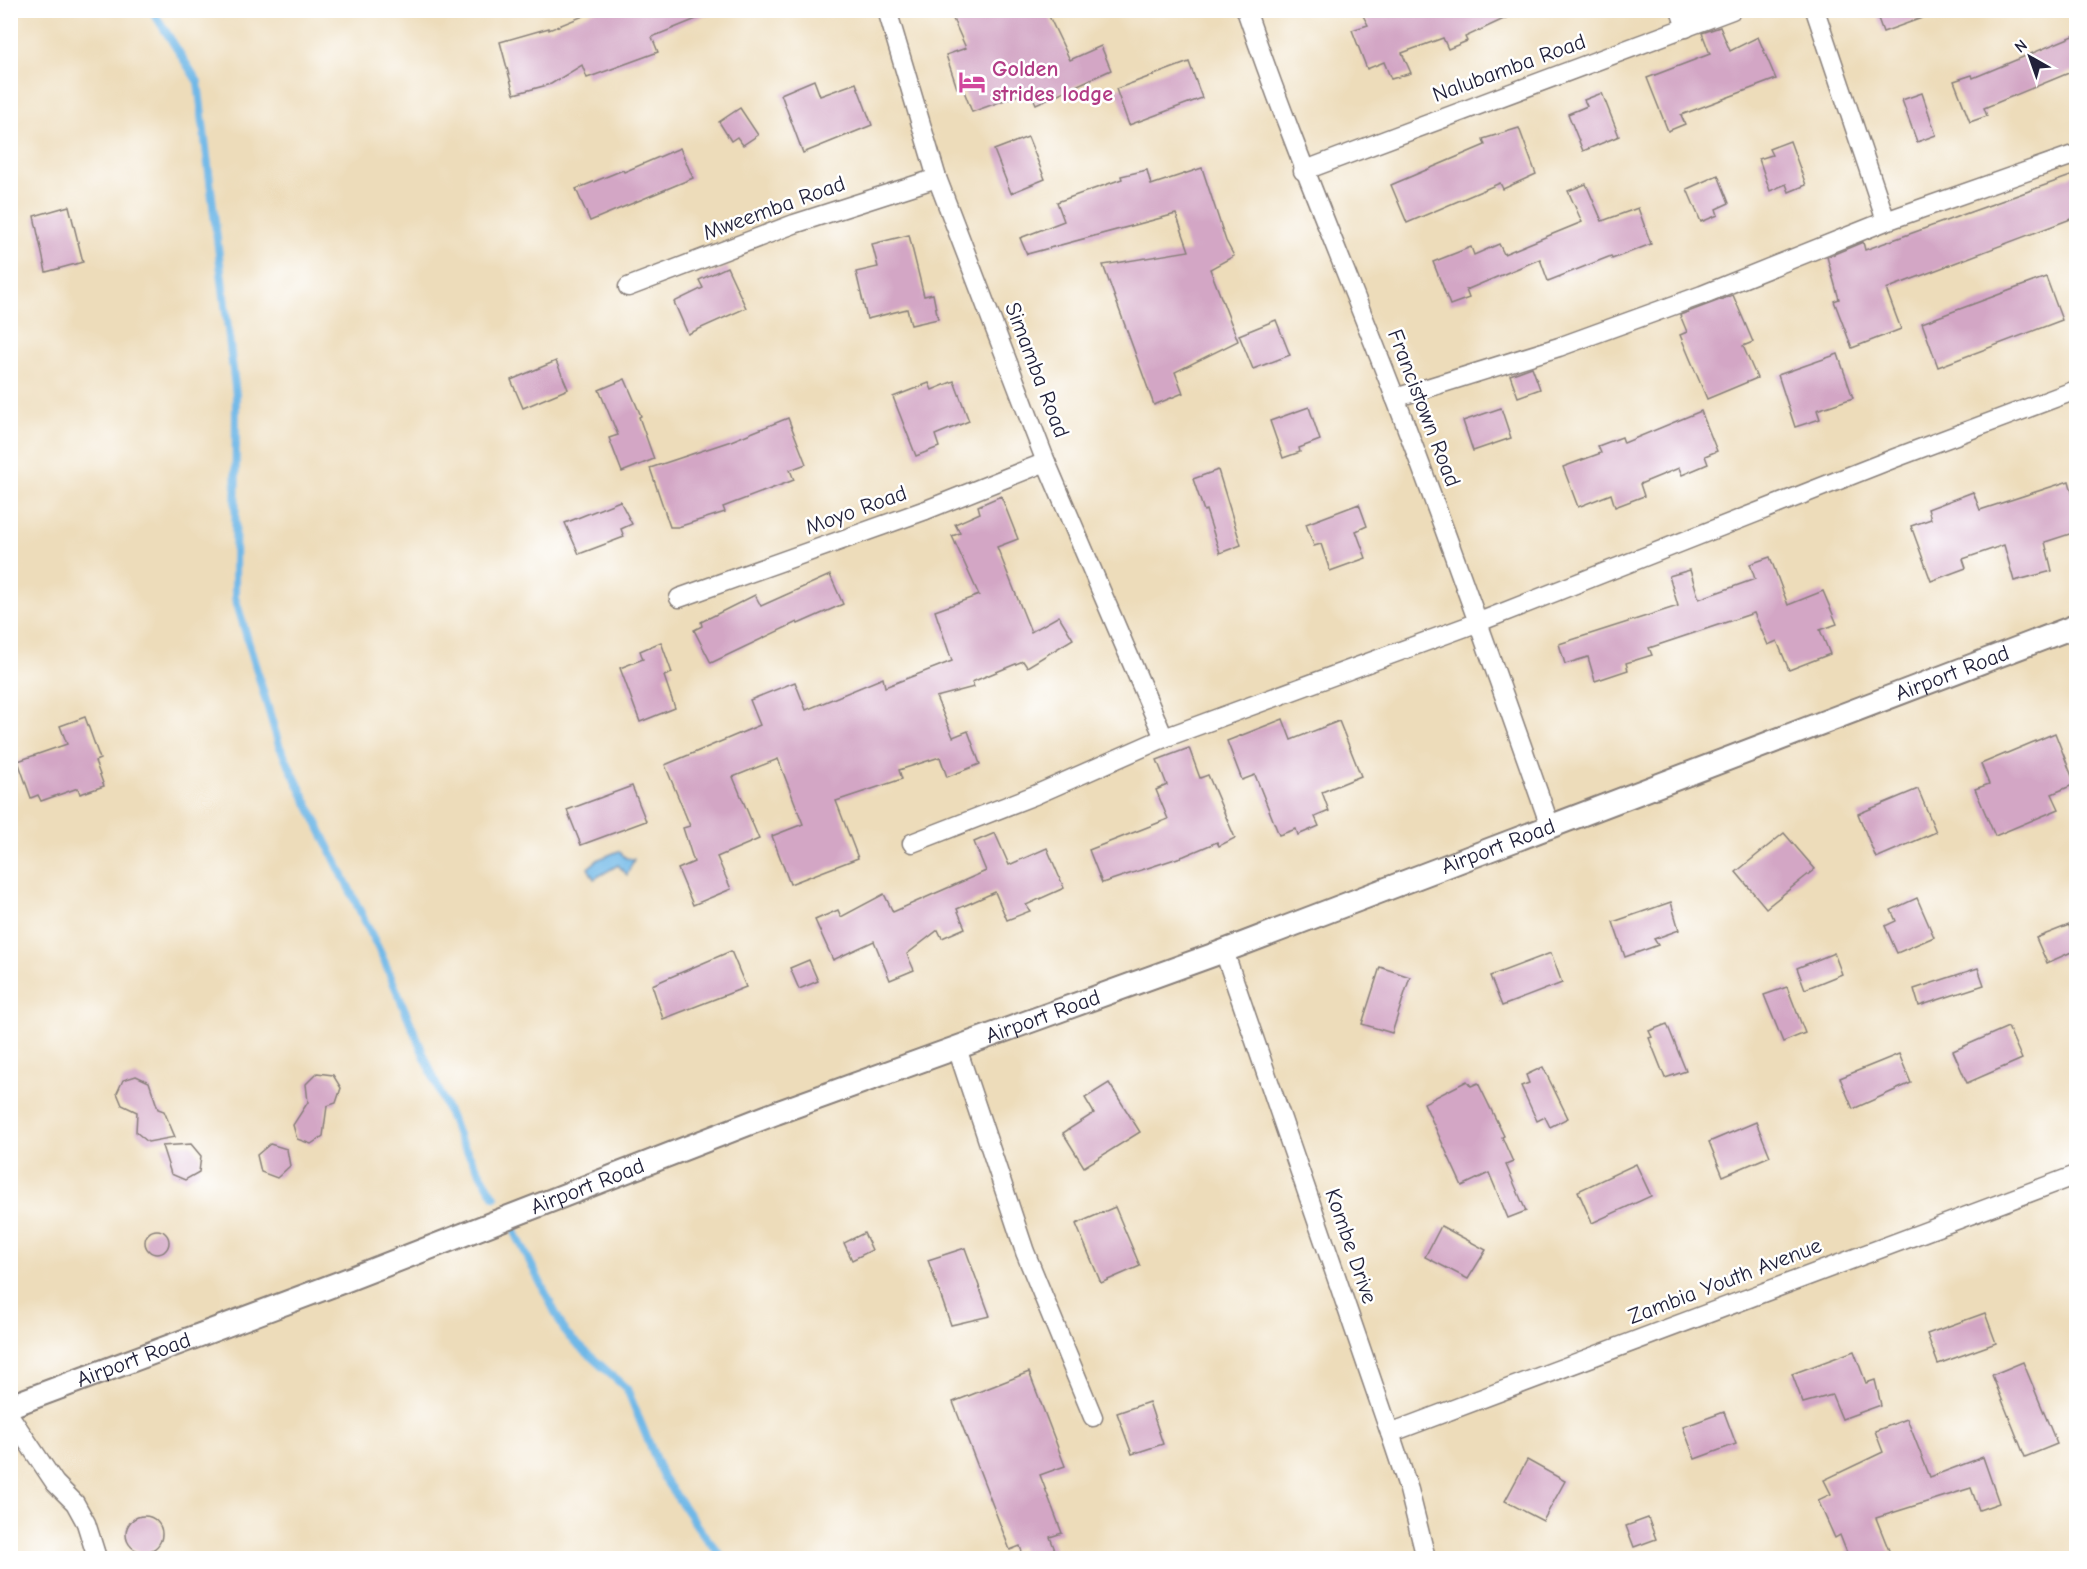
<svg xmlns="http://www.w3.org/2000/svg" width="2087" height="1569" font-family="'Comic Neue',sans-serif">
<rect width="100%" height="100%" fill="#fff"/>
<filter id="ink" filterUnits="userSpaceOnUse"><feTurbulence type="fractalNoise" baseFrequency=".0167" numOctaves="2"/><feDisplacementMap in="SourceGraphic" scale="12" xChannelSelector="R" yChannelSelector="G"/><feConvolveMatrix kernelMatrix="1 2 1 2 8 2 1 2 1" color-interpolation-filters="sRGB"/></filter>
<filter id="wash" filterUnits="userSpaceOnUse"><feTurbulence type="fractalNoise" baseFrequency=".008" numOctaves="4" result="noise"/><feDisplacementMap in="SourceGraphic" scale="24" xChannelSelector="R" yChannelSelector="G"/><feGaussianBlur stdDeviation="1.35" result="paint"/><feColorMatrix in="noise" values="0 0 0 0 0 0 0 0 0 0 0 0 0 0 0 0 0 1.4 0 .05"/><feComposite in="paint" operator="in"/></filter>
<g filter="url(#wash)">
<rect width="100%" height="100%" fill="#eddcba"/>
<!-- water -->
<path fill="#6fb8e7" stroke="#486d91" stroke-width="1.5" d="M619,851L626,858L634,859L627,875L618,865L594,879L588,868L599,859Z"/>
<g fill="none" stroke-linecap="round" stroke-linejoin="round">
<!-- stream -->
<g stroke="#6fb8e7" stroke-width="8">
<path d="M152,10L198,82L236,395L235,597L279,745L382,956L460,1140L495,1197"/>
<path d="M513,1228L566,1334L627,1389L663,1477L700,1530L723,1558"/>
</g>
</g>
<g id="blocks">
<!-- building -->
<g fill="#d3a6c5">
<path d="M598,10H716V11L652,37L658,52L587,78L582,65L551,84L514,94L500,42L549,28V30Z"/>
<path d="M949,10H1046L1070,60L1101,46L1111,70L1036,104L1030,91L972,112L962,86L957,88L946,55L966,48Z"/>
<path d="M1360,10H1384L1386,17L1401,10H1523L1465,37L1467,41L1448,49L1443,38L1402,53L1411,73L1391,79L1384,62L1367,69L1352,30L1368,25Z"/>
<path d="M1875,10H1936V13L1883,32Z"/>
<path d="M1720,27L1730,51L1758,37L1776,79L1681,115L1685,124L1668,131L1647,78L1710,54L1702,33Z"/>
<path d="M2076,35V70L1984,108L1987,116L1970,122L1954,81L1972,75L1973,78Z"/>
<path d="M1189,62L1202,98L1129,125L1116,89Z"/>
<path d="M814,80L820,96L856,83L872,125L803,153L781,94Z"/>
<path d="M1602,93L1619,136L1583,151L1568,114L1587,106L1584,100Z"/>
<path d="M1922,93L1936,135L1917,142L1902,100Z"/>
<path d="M740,108L758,135L743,145L737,137L731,141L719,122Z"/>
<path d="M1519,128L1536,174L1503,189L1500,183L1407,223L1391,185L1485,145L1483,139Z"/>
<path d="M1028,137L1045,179L1011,193L994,150Z"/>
<path d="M1790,141L1806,185L1789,192L1786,184L1770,191L1759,159L1772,155L1769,149Z"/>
<path d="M680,148L693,178L590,221L576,189L623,170L624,172Z"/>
<path d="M1202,168L1226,241L1234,256L1210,269L1238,341L1175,372L1183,393L1154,405L1103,265L1189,251L1176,214L1027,254L1020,238L1064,221L1057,202L1122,179L1121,176L1147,170L1151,185Z"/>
<path d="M2076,174V217L1886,289L1901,329L1852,348L1834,301L1839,299L1827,257L1863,242L1865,250Z"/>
<path d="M1718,175L1729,203L1716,209L1718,215L1701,222L1687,189Z"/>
<path d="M1586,184L1602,221L1638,208L1651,244L1612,259L1611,256L1548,281L1540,259L1466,290L1469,298L1450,305L1433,262L1471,247L1474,255L1499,244L1504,254L1582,222L1568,191Z"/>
<path d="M69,206L83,262L46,272L34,216Z"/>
<path d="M909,235L924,296L933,294L938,319L911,325L907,309L867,319L856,272L878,267L872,244Z"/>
<path d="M727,267L746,308L688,334L674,302L703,288L699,280Z"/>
<path d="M2046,277L2062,320L1938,367L1922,323Z"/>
<path d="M1733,295L1753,342L1743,346L1757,378L1707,399L1680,335L1687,332L1680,315Z"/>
<path d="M1276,320L1290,355L1253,369L1239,335Z"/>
<path d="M1838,354L1853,398L1817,410L1820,419L1795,427L1778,375Z"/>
<path d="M556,361L568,389L523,408L511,380Z"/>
<path d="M1532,367L1540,389L1518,397L1510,375Z"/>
<path d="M625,379L641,416L639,417L654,459L622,472L609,438L618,435L599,390Z"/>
<path d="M954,381L969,421L935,435L939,447L916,456L893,397L929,383L932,390Z"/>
<path d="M1309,407L1320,440L1299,448L1300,452L1283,458L1270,421Z"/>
<path d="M1501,408L1511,438L1473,451L1463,421Z"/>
<path d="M1701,411L1717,451L1705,456L1708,464L1682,475L1679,468L1640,484L1644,496L1615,507L1611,494L1578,507L1563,467L1601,453L1598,446L1622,437L1624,443Z"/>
<path d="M788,418L806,464L790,470L794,480L723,507L725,512L678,527H670L650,468L731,441Z"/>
<path d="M1218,470L1241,545L1220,553L1206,510L1204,511L1193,479Z"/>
<path d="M2069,481L2076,506V532L2045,542L2052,571L2014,581L2004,545L1963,559L1966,568L1931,581L1911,526L1931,519L1928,509L1973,492L1980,510Z"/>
<path d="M1001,496L1018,539L997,547L1031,632L1059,616L1073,639L1027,667L1023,661L972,682L974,687L936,697L953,737L968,731L980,764L947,777L940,757L899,770L902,779L836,801L858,858L790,884L772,836L803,824L778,759L733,777L759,839L717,857L731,889L693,905L678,869L694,862L683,828L690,826L665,765L760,725L750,700L795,682L806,710L883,678L885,687L952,661L935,611L979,595L952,536L960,533L955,524L980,513L978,506Z"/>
<path d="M620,501L632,524L621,529L624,537L579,554L565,523Z"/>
<path d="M1359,504L1367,526L1356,531L1366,558L1330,571L1321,544L1314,546L1306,524Z"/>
<path d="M1770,557L1788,605L1823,591L1837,624L1820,630L1830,654L1789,670L1777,641L1768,645L1754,613L1649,648L1652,655L1626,663L1628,670L1595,681L1588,657L1565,664L1559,644L1678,606L1669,576L1690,570L1699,599L1755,579L1750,564Z"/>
<path d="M830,575L843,604L798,624L797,622L711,663L694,630L702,626L701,622L755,595L761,606Z"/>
<path d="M661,642L672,673L664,676L675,708L640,722L620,668L643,659L640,651Z"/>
<path d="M85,717L100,759L95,761L104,786L80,794L78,788L41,801L38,795L31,798L18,761L67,744L60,726Z"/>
<path d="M1283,719L1291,740L1339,721L1361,776L1322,792L1329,811L1315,817L1319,826L1298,835L1296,829L1279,835L1255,775L1242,780L1227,741Z"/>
<path d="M2055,733L2075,784L2052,794L2059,809L1995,836L1975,789L1989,784L1981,764Z"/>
<path d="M1189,748L1200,778L1208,775L1235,838L1219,846L1217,842L1184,856L1102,883L1089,850L1168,819L1156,790L1167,785L1157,760Z"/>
<path d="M632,786L646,821L581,845L567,810Z"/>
<path d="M1918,789L1936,832L1876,858L1858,814Z"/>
<path d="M995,833L1009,865L1047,848L1064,888L1026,905L1030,911L1007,920L995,892L957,909L965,928L942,938L938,930L907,954L914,970L890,980L874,941L833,960L815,920L838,910L841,917L884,894L893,912L986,871L974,842Z"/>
<path d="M1784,833L1815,869L1766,908L1736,872Z"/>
<path d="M1917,898L1934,937L1897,953L1885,926L1896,921L1891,910Z"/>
<path d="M1671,902L1679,930L1654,939L1658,945L1625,957L1613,922Z"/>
<path d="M2069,925L2076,950L2047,963L2036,938Z"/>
<path d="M731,951L746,987L663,1019L652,985Z"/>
<path d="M1551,953L1562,983L1502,1006L1490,976Z"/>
<path d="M1834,953L1842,974L1805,989L1797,968Z"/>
<path d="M809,960L818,981L799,989L790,968Z"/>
<path d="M1380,967L1410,977L1392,1033L1362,1024Z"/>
<path d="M1978,968L1984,985L1919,1006L1914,989Z"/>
<path d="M1787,987L1805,1033L1783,1042L1764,995Z"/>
<path d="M1667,1024L1686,1071L1665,1078L1649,1038L1652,1037L1649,1031Z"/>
<path d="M2008,1027L2022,1059L1967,1083L1953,1051Z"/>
<path d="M1899,1054L1911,1083L1853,1109L1840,1078Z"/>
<path d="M1543,1067L1568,1118L1550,1127L1545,1117L1537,1121L1521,1086L1529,1083L1526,1075Z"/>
<path d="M317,1073L333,1075L341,1088L336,1103L327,1106L323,1136L311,1144L297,1139L293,1125L308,1102L306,1084Z"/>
<path d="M136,1076L149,1082L158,1109L164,1111L175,1137L148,1142L136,1132L137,1112L122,1105L117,1093L123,1080Z"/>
<path d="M1467,1081L1471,1086L1478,1083L1504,1136L1502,1137L1513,1162L1506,1165L1526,1211L1508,1218L1489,1173L1462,1186L1424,1103Z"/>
<path d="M1109,1083L1140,1132L1084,1167L1063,1133L1094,1113L1085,1098Z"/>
<path d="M1756,1122L1770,1156L1723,1176L1709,1142Z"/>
<path d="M191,1144L201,1156L199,1172L185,1180L171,1174L162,1146Z"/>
<path d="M270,1144L287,1149L290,1166L277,1178L261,1172L257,1155Z"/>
<path d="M1636,1164L1651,1196L1592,1223L1578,1191Z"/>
<path d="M1115,1207L1140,1266L1101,1283L1076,1224Z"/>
<path d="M1441,1226L1486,1250L1468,1279L1425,1257Z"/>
<circle cx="157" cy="1242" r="12"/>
<path d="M864,1233L872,1250L852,1260L844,1243Z"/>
<path d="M965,1248L990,1316L951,1325L928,1260Z"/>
<path d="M1985,1313L1996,1343L1938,1364L1927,1334Z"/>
<path d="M1854,1351L1866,1383L1875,1380L1881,1405L1842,1419L1832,1395L1803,1403L1792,1374Z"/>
<path d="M2023,1362L2057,1444L2025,1457L1992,1375Z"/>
<path d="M1029,1372L1065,1466L1040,1475L1062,1533L1050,1537L1058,1558H1024L1020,1546L1010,1550L953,1402Z"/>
<path d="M1149,1402L1163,1444L1132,1454L1117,1413Z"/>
<path d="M1724,1412L1736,1444L1695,1459L1683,1427Z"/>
<path d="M1907,1419L1930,1477L1983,1457L1999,1503L1979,1510L1971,1488L1876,1518L1892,1558H1849L1840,1535L1835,1538L1818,1500L1831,1494L1824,1480L1883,1452L1875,1431Z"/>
<path d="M1527,1460L1565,1481L1543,1521L1505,1501Z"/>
<circle cx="144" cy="1534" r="18"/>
<path d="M1648,1518L1656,1539L1634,1547L1626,1526Z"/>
</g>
</g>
</g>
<g filter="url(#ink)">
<use href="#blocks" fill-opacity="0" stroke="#887f7a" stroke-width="1.5"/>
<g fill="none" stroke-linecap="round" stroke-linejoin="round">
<defs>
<g id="minor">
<path d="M887,10L937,178L1046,462L1164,738"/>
<path d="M1246,10C1291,142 1346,270 1396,400C1450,541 1500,683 1550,826"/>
<path d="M1680,10L1686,28"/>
<path d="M1815,10L1886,221"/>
<path d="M1303,171L1732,10"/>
<path d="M628,287L794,224L937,178"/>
<path d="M1395,398L1559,347L1702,295L1886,221L2076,154"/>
<path d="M679,598L926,510L1046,462"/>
<path d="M912,843L1035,795L1164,738L1479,622L1895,458L2076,390"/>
<path d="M1224,951L1390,1433L1409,1490L1426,1558"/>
<path d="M957,1048L1025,1252L1093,1417"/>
<path d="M10,1416L55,1483L75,1503L86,1523L97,1558"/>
<path d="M1390,1433L2076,1175"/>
</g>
<g id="tertiary">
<path id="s1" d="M10,1406L339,1283L776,1113L1224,951L2076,626"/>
</g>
</defs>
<!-- minor casing -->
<use href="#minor" stroke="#887f7a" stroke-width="21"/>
<!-- tertiary casing -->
<use href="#tertiary" stroke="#887f7a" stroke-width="26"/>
<!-- minor -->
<use href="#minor" stroke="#fff" stroke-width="18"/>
<!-- tertiary -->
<use href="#tertiary" stroke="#fff" stroke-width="22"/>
</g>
</g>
<!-- icons -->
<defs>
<symbol id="hotel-bare" viewBox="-9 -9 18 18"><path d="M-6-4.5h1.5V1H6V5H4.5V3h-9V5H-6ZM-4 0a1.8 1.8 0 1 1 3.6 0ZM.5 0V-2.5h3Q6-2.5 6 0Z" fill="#d1479c" stroke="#fff" stroke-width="2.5" paint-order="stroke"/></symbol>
</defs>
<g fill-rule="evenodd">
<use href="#hotel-bare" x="953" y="63" width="38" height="38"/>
</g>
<g text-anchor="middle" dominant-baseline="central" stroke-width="5" stroke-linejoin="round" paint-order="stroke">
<!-- street labels -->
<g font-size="22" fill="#22223b" stroke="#fff">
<text transform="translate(1509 68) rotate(-20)">Nalubamba Road</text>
<text transform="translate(774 208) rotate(-20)">Mweemba Road</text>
<text transform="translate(1037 370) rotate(69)">Simamba Road</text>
<text transform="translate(1424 408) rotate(69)">Francistown Road</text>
<text transform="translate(856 510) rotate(-20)">Moyo Road</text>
<text stroke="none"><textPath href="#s1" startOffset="2076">Airport Road</textPath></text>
<text stroke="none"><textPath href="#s1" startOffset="1590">Airport Road</textPath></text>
<text stroke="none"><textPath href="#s1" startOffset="1104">Airport Road</textPath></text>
<text stroke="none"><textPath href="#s1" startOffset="618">Airport Road</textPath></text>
<text transform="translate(1351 1246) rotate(71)">Kombe Drive</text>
<text transform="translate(1725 1281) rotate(-21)">Zambia Youth Avenue</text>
<text stroke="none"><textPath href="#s1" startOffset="132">Airport Road</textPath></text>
</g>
<!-- hotel labels -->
<g font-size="22" font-weight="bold" fill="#b23c85" stroke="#fff" text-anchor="start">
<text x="992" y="69">Golden<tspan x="992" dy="25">strides lodge</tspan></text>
</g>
</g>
<!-- margin -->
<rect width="2087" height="1569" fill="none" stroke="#fff" stroke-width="36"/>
<!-- north arrow -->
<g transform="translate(2030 57) rotate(320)" stroke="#ffffff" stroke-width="4.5" paint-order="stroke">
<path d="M0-4.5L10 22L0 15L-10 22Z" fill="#22223b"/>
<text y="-9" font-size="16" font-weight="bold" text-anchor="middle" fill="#22223b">N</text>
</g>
</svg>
